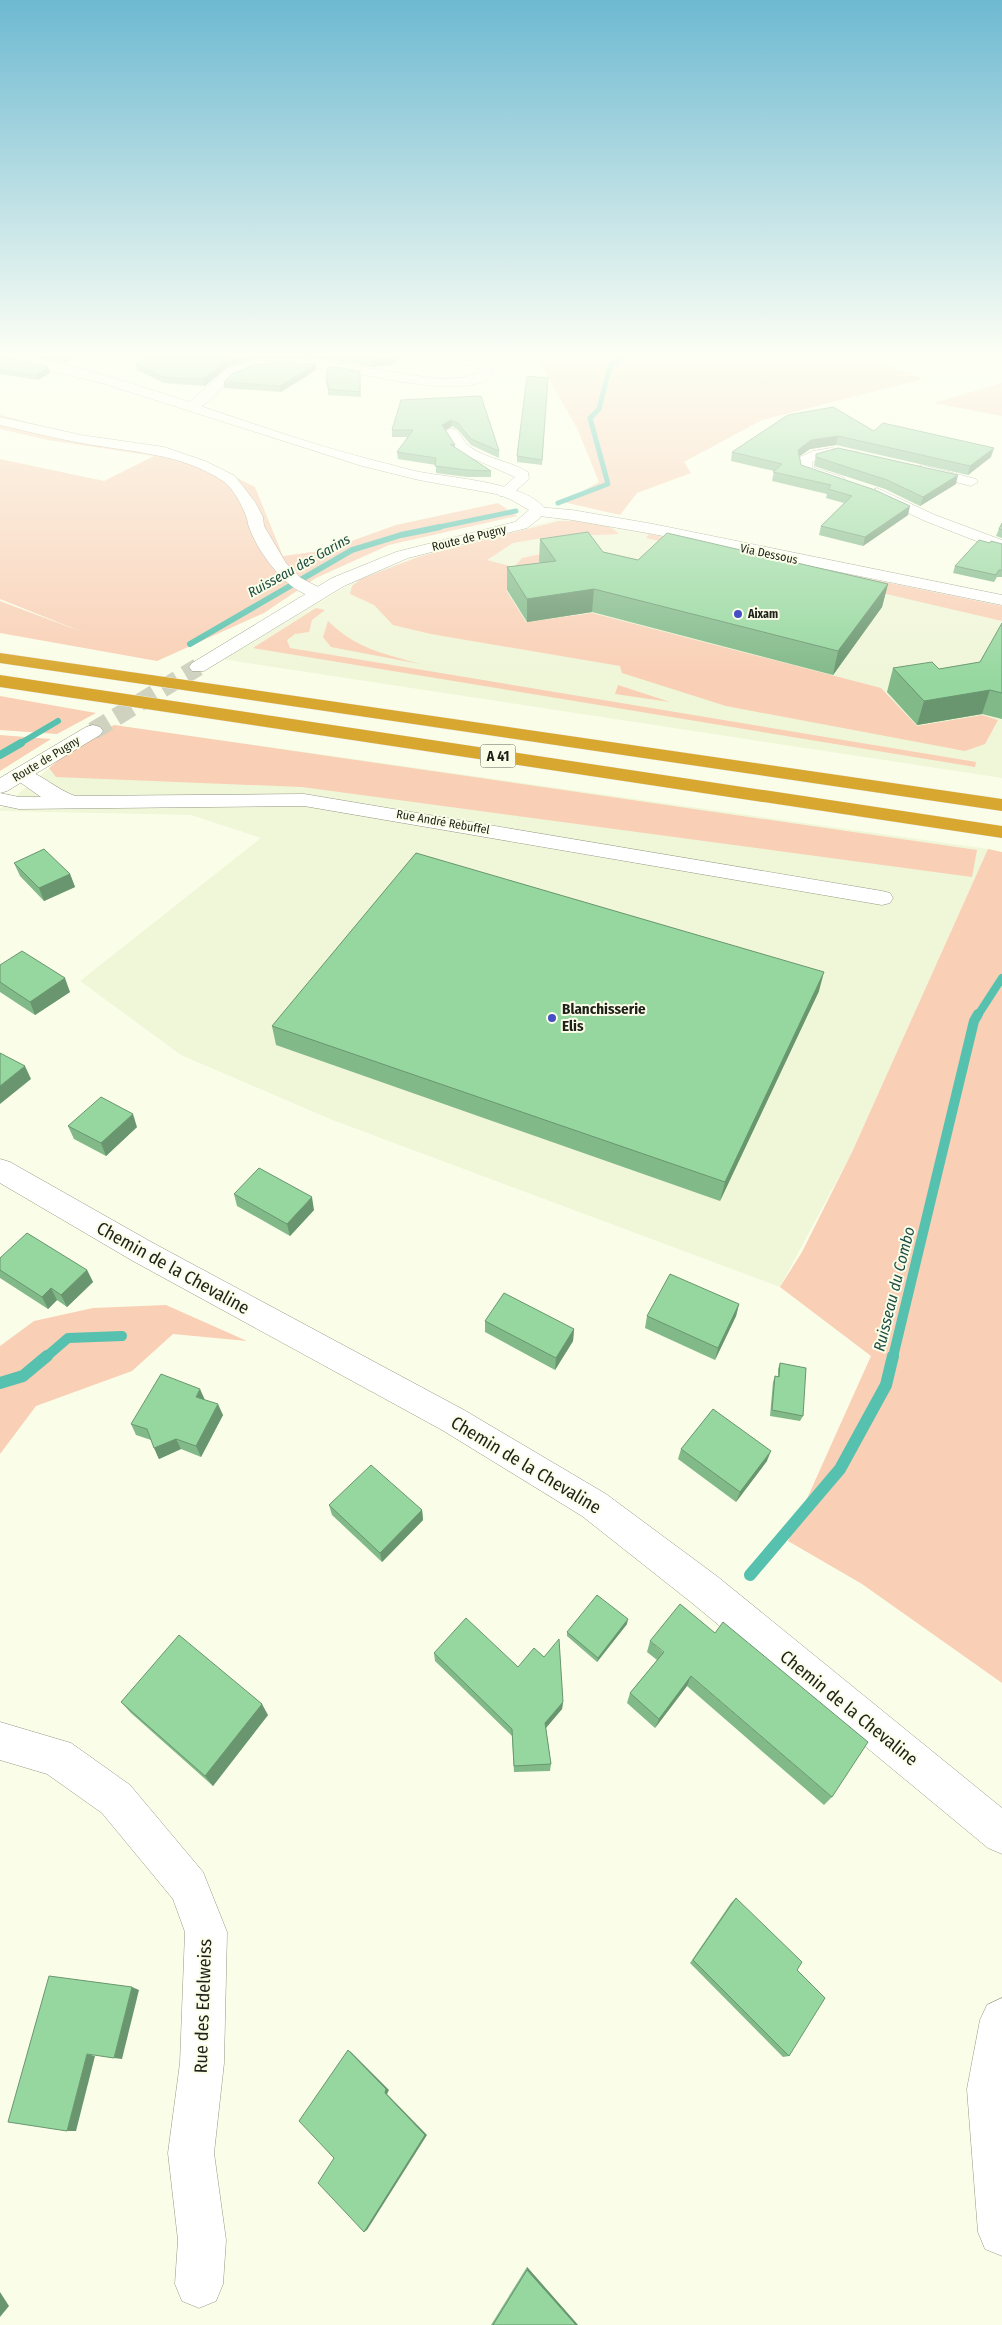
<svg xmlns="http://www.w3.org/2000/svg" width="1002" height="2325" font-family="'Fira Sans Condensed',sans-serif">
<rect width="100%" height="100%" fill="#fafee8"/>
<!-- built -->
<g fill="#f0f6d8">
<path d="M558,519L584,520L737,550L1002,610V778L222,659L361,578L418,556Z"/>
<path d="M114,725L988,849L853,1150L780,1287L330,1119L181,1055L80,981L261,838L191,815L0,811V809L65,755Z"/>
</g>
<!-- green -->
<g fill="#f9cfb5">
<path d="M536,356H866L923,379L762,420L684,462L691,473L637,493L620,515L563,502L599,482L577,428Z"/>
<path d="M1002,383V416L934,403Z"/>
<path d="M0,415L77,435L195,457L255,487L283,556L326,550L396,525L498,503L517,516L389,545L316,578L264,613L157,661L0,633V601L85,633L0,599V459L104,481L154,456L48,440L0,429Z"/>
<path d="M559,521C578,521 606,519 619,534L548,537L513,543L487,560L514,567L522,558L550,552L600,553L539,561L549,576L541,585L506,590L526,622L592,613L881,688L917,726L982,715L998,720L985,744L965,751L726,706L622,673L620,666L431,634L393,625L374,605L350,594L352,586L361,579L418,557Z"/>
<path d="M649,534L1002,606V621L646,538Z"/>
<path d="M316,608L325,610L312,620L309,632L295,634L287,640L290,648L976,762L975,767L253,648Z"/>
<path d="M328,621C357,649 382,653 420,664L331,647L323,637Z"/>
<path d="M618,685L670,702L615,694Z"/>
<path d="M0,696L96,713L57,734L0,730Z"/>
<path d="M114,725L977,850L972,877L302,787L56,777L49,768L65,755Z"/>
<path d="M0,735L51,739L0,771Z"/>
<path d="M988,849L1002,852V1683L862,1584L788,1541L871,1356L780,1287L802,1252L853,1150Z"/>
<path d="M166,1305L247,1341L173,1334L132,1371L36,1406L0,1454V1346L34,1321L93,1308Z"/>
</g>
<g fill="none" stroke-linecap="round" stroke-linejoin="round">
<!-- stream-far4 -->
<g stroke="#56c1ae" stroke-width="5">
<path d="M558,503L608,484L590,418L599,409L610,366L623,356"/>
<path d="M434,528L516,511"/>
</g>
<!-- stream-far3 -->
<g stroke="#56c1ae" stroke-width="6">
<path d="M190,644L352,550L401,535L440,527"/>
<path d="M19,744L58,721"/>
</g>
<!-- stream-far2 -->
<g stroke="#56c1ae" stroke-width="8">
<path d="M0,755L21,743"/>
<path d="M978,1015L1002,978"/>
</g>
<!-- stream-far1 -->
<g stroke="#56c1ae" stroke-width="10">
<path d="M46,1357L68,1338L122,1336"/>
<path d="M893,1357L974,1021L978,1014"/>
</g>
<!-- stream -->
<g stroke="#56c1ae" stroke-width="12">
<path d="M0,1383L23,1376L47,1356"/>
<path d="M750,1575L840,1469L886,1385L893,1356"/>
</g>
<!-- tertiary-tunnel -->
<path stroke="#ced2bf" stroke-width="18" stroke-dasharray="18 9" stroke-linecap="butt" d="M93,731L198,667"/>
<defs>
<g id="minor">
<path d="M417,356C440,354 467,354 488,364L493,374C470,403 367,373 333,370C304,366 256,360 232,378C218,389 208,407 190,411L183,407L229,368L257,361L315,360L438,379L462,378L480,372L479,369L471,365L423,360Z"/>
<path d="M0,417L81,435L164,447L205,461L235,476L255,502L263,517L264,526L286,563L301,578L324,590L326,594L324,598C316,600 310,597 303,593C280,582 257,550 249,527C247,523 248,519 246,516C242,505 233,488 223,481C181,453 130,452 81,443C54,438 27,431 0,425Z"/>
<path d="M451,428C460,430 462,441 470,447C487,459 510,461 528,472L529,479L510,496H500L497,493L515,477L458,452L451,444L444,432Z"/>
<path d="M831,448L858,452L865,456C859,464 829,453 812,462V467L843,477L845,480L843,483H833L800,472L798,469L800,457L813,451Z"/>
<path d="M922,465L976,479L978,482L971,486L917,472L915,469Z"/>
<path d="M877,488L935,515L1002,540V551L925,521L872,496L869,493Z"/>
<path d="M536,507L572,510L653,524L1002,595V605L653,534L572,520L531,515L528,512L531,509Z"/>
<path d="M21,768C40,773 56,789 75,796L304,794L882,891L890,893L893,898L890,903L882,905L304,806L19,809L0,805V793L19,797H41L14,778L11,774L14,770Z"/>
<path d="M0,1159L10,1162L153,1243L464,1410L606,1494L718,1577L1002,1808V1854L988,1848L692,1603L582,1516L442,1430L133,1261L0,1183Z"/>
<path d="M0,1722L71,1743L130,1785L203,1872L227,1932L224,2063L214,2153L226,2240L223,2284L216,2301L199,2308L182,2301L175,2284L178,2240L168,2153L180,2063L185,1932L173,1899L102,1813L47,1774L0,1760Z"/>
<path d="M1002,1998V2256L985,2249L978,2232L967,2089L980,2020L987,2005Z"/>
</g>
<g id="tertiary">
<path d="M0,356C45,356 90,371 133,384C214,409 293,440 376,461C390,464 405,469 420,472C451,478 526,482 545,509L540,518L527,528L408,558L344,586L204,671H192L189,667L192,663L332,578L396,552L515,522L529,510L510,499L496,494L419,480L362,466L105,384L1,359Z"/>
<path d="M93,725L100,727L103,731L100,735L7,791L0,793V778L86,727Z"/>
</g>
<g id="motorway">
<path d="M0,653L1002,799V811L0,663Z"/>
<path d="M0,675L1002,826V838L0,687Z"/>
</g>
</defs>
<!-- minor casing -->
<use href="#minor" stroke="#959985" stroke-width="1"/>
<!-- tertiary casing -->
<use href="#tertiary" stroke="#959985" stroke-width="1"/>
<!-- motorway casing -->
<use href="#motorway" stroke="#ededed" stroke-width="1"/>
<!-- minor -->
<use href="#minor" fill="#fff" fill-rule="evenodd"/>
<!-- tertiary -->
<use href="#tertiary" fill="#fff" fill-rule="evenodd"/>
<!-- motorway -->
<use href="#motorway" fill="#d8a72f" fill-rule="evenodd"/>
</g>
<!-- wall -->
<g fill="#81b989">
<path d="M0,356L48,367L50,373L38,380L0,374Z"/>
<path d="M15,356H77L65,363L34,357Z"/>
<path d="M150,356H403L390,365L373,367L315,358L257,359L229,366L205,386L164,383L137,370L135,363Z"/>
<path d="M316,370L281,392L224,388V382Z"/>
<path d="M360,371L361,397L328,395V387H327L326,381Z"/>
<path d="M548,378L542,465L517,462V456Z"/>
<path d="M481,396L499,451V458L471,445L458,430L452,426L445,430L455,445V448L491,471V477H467L436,473V465L398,459L397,452L408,437H392V430Z"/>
<path d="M874,431L991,457L968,475L836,445L810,449L800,456L801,465L908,515L863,546L819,535L821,526L844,503L826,498L827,494L772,481L774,471L731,461L732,452Z"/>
<path d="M816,454L956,484L920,506L885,489L814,466Z"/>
<path d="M1002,523V538L996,536L999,529Z"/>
<path d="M540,539L603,552L638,560L888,584L882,607L833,675L592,612L527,622L507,590V567L540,563L539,561Z"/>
<path d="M990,543L1002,544V577H997L994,582L953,573L955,566Z"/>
<path d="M1002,623V719L982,714L917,725L887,692L893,668L939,669L980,662Z"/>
<path d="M14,863L70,874L75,887L44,901L20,876Z"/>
<path d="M0,965L70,992L35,1015L0,992Z"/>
<path d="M819,991L720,1201L276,1045L272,1026Z"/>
<path d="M68,1126L137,1127L106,1156L74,1139Z"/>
<path d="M234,1194L314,1210L290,1236L237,1206Z"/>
<path d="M0,1258L87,1270L93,1282L67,1307L57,1300L48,1309L0,1278Z"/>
<path d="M739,1304L736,1316L715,1360L645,1328L647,1316Z"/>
<path d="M485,1321L574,1329L573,1341L555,1370L485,1332Z"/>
<path d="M780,1363L803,1416L800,1421L770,1416L773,1382L775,1376L778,1377V1369Z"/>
<path d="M205,1400L223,1415L201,1457L181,1449L159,1459L151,1440L136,1435L131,1424Z"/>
<path d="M681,1449L767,1461L736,1502L678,1459Z"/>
<path d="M329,1505L422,1510L423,1520L382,1562L332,1515Z"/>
<path d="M627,1624L597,1662L567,1636V1632Z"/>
<path d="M650,1641L832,1797L824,1805L687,1686L655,1728L627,1703L630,1693L657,1660L647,1652Z"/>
<path d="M434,1653L518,1667L563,1702L562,1709L546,1728L551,1764L550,1771L514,1772L512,1736L435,1661Z"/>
<path d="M121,1702L268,1715L213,1786L131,1713Z"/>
<path d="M736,1898L797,1970L789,2056L783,2057L690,1963L731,1903Z"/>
<path d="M527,2267L578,2325H491Z"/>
</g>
<!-- shaded-wall -->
<g fill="#69966f">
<path d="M67,356H77L65,363L64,357Z"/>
<path d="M243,356H256L257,359L229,366L205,386L203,379L228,360Z"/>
<path d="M394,356H403L390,365L373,367V360Z"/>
<path d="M316,364V370L281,392L280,386Z"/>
<path d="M48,367L50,373L38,380L36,375Z"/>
<path d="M451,420L452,426L442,432V425Z"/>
<path d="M838,436L836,445L810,449L797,458L798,450L811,440Z"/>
<path d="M994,448L991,457L968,475L970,466Z"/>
<path d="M958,475L956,484L920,506L923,497Z"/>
<path d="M910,506L908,515L863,546L865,537Z"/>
<path d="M888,584L882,607L833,675L838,651Z"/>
<path d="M594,589L592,612L527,622V599Z"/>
<path d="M990,690L982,714L917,725L924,701Z"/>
<path d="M70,874L75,887L44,901L39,888Z"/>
<path d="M824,972L819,991L720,1201L725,1182Z"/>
<path d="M65,978L70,992L35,1015L30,1002Z"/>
<path d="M25,1066L31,1079L0,1104V1086Z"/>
<path d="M133,1114L137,1127L106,1156L101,1143Z"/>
<path d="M312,1197L314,1210L290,1236L287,1224Z"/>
<path d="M87,1270L93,1282L67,1307L61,1295Z"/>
<path d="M51,1288L57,1300L48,1309L42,1297Z"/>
<path d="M739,1304L736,1316L715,1360L718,1348Z"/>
<path d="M574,1329L573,1341L555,1370L556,1358Z"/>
<path d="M200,1389L205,1400L196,1397Z"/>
<path d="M218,1404L223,1415L201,1457L196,1446Z"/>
<path d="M176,1439L181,1449L159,1459L154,1448Z"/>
<path d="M771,1451L767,1461L736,1502L740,1492Z"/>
<path d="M422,1510L423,1520L382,1562L380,1553Z"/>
<path d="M628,1619L627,1624L597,1662L598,1658Z"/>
<path d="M691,1676L687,1686L655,1728L659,1719Z"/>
<path d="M563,1702L562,1709L544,1730L545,1723Z"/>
<path d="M262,1704L268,1715L213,1786L205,1776Z"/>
<path d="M132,1987L139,1990L122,2059L114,2058Z"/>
<path d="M348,2050L351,2052L389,2090L387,2094L427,2135L367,2230L364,2232L385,2093Z"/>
<path d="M87,2054L95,2056L76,2131H67Z"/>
<path d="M527,2267L578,2325H576L527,2270Z"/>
<path d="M0,2292L9,2306L0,2317Z"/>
</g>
<!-- building -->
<g fill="#96d79f" stroke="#69966f">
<path d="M0,356L48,367L36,375L0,369Z"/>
<path d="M55,356H67L64,357Z"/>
<path d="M150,356H243L228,360L203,379L162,377L135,363Z"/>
<path d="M342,356H394L390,359L373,360Z"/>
<path d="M280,362L316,364L280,386L224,382L232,374L254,365Z"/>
<path d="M328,366L360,371V392L328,389V381H326Z"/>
<path d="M527,376L548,378L542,460L517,456Z"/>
<path d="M481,396L499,451L471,439L458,423L451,420L442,425L455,445L450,444L491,471L467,470L435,466L436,458L397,452L413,430H392L401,400Z"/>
<path d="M833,407L874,431L883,423L994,448L970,466L838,436L811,440L798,450L801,465L875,490L910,506L865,537L821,526L852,496L828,489L831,485L773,472L782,464L732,452L788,415Z"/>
<path d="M838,448L958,475L923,497L887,480L816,457V454Z"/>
<path d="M1002,523V530L999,529Z"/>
<path d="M588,532L603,552L638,560L667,533L888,584L838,651L594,589L527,599L507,567L556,561L540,539Z"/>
<path d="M979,540L990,543L991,541L1002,544V570H999L996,575L955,566Z"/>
<path d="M1002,623V693L990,690L924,701L893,668L932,662L939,669L980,662Z"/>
<path d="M44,849L70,874L39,888L14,863Z"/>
<path d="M416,853L824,972L725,1182L272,1026Z"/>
<path d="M22,951L65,978L30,1002L0,982V965Z"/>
<path d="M0,1053L25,1066L0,1086Z"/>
<path d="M101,1097L133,1114L101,1143L68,1126Z"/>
<path d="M259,1168L312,1197L287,1224L234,1194Z"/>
<path d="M27,1233L87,1270L61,1295L51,1288L42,1297L0,1270V1258Z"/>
<path d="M670,1274L739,1304L718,1348L647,1316Z"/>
<path d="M504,1293L574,1329L556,1358L485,1321Z"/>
<path d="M780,1363L806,1368L803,1416L772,1410L775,1376L779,1377Z"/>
<path d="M161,1374L200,1389L196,1397L218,1404L196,1446L176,1439L154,1448L147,1429L131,1424Z"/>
<path d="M713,1409L771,1451L740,1492L681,1449Z"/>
<path d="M371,1465L422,1510L380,1553L329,1505Z"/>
<path d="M597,1595L628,1619L598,1658L567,1632Z"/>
<path d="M680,1604L715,1633L723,1622L868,1742L832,1797L691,1676L659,1719L630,1693L664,1652L650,1641Z"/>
<path d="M466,1618L518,1667L534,1648L544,1657L559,1639L563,1702L545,1723L551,1764L514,1766L512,1729L434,1653Z"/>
<path d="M179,1635L262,1704L205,1776L121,1702Z"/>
<path d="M736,1898L802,1962L797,1970L825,1998L789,2056L693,1960Z"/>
<path d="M49,1976L132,1987L114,2058L87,2054L67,2131L8,2122Z"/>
<path d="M348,2050L386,2089L385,2093L425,2135L364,2232L318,2183L334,2158L299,2121Z"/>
<path d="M527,2270L576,2325H493Z"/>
</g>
<!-- sky -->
<linearGradient id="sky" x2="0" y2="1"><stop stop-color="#6db9d1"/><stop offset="0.52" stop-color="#fdfff5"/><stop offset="1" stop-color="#fdfff5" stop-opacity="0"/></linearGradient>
<rect width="1002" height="681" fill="url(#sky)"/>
<!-- markers -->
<g fill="#464ec3" stroke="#fafee8" stroke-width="2">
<circle cx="738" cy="614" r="5"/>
<circle cx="552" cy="1018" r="5"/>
</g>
<g text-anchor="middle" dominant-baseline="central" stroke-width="4" stroke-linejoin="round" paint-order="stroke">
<!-- far-street labels -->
<g font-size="12" fill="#1f2119" stroke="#fafee8">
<text transform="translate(469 538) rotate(-14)">Route de Pugny</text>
<text transform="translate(769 554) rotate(12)">Via Dessous</text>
<text transform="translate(46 759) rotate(-31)">Route de Pugny</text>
<text transform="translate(443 822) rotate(10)">Rue André Rebuffel</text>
</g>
<!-- far-poi labels -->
<g font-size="12" font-weight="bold" fill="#1f2119" stroke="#fafee8" text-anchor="start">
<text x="748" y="614">Aixam</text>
</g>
<!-- far-water labels -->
<g font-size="14" font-style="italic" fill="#1d4c44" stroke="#fafee8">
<text transform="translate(299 566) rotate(-29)">Ruisseau des Garins</text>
</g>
<!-- shield labels -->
<rect fill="#fafee8" stroke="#616357" stroke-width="1" x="480.5" y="744.5" width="35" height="23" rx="4"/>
<g font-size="14" font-weight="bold" fill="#1f2119">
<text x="498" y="756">A 41</text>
</g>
<!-- poi labels -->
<g font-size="15" font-weight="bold" fill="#1f2119" stroke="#fafee8" text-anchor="start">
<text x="562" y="1009">Blanchisserie<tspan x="562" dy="17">Elis</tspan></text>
</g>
<!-- water labels -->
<g font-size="16" font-style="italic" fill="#1d4c44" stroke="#fafee8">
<text transform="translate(894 1289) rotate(-76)">Ruisseau du Combo</text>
</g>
<!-- near-street labels -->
<g font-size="18" fill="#1f2119" stroke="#fafee8">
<text transform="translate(173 1268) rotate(29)">Chemin de la Chevaline</text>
<text transform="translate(526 1465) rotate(31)">Chemin de la Chevaline</text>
<text transform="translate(849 1708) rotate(39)">Chemin de la Chevaline</text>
<text transform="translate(203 2006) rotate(-88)">Rue des Edelweiss</text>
</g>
</g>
</svg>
